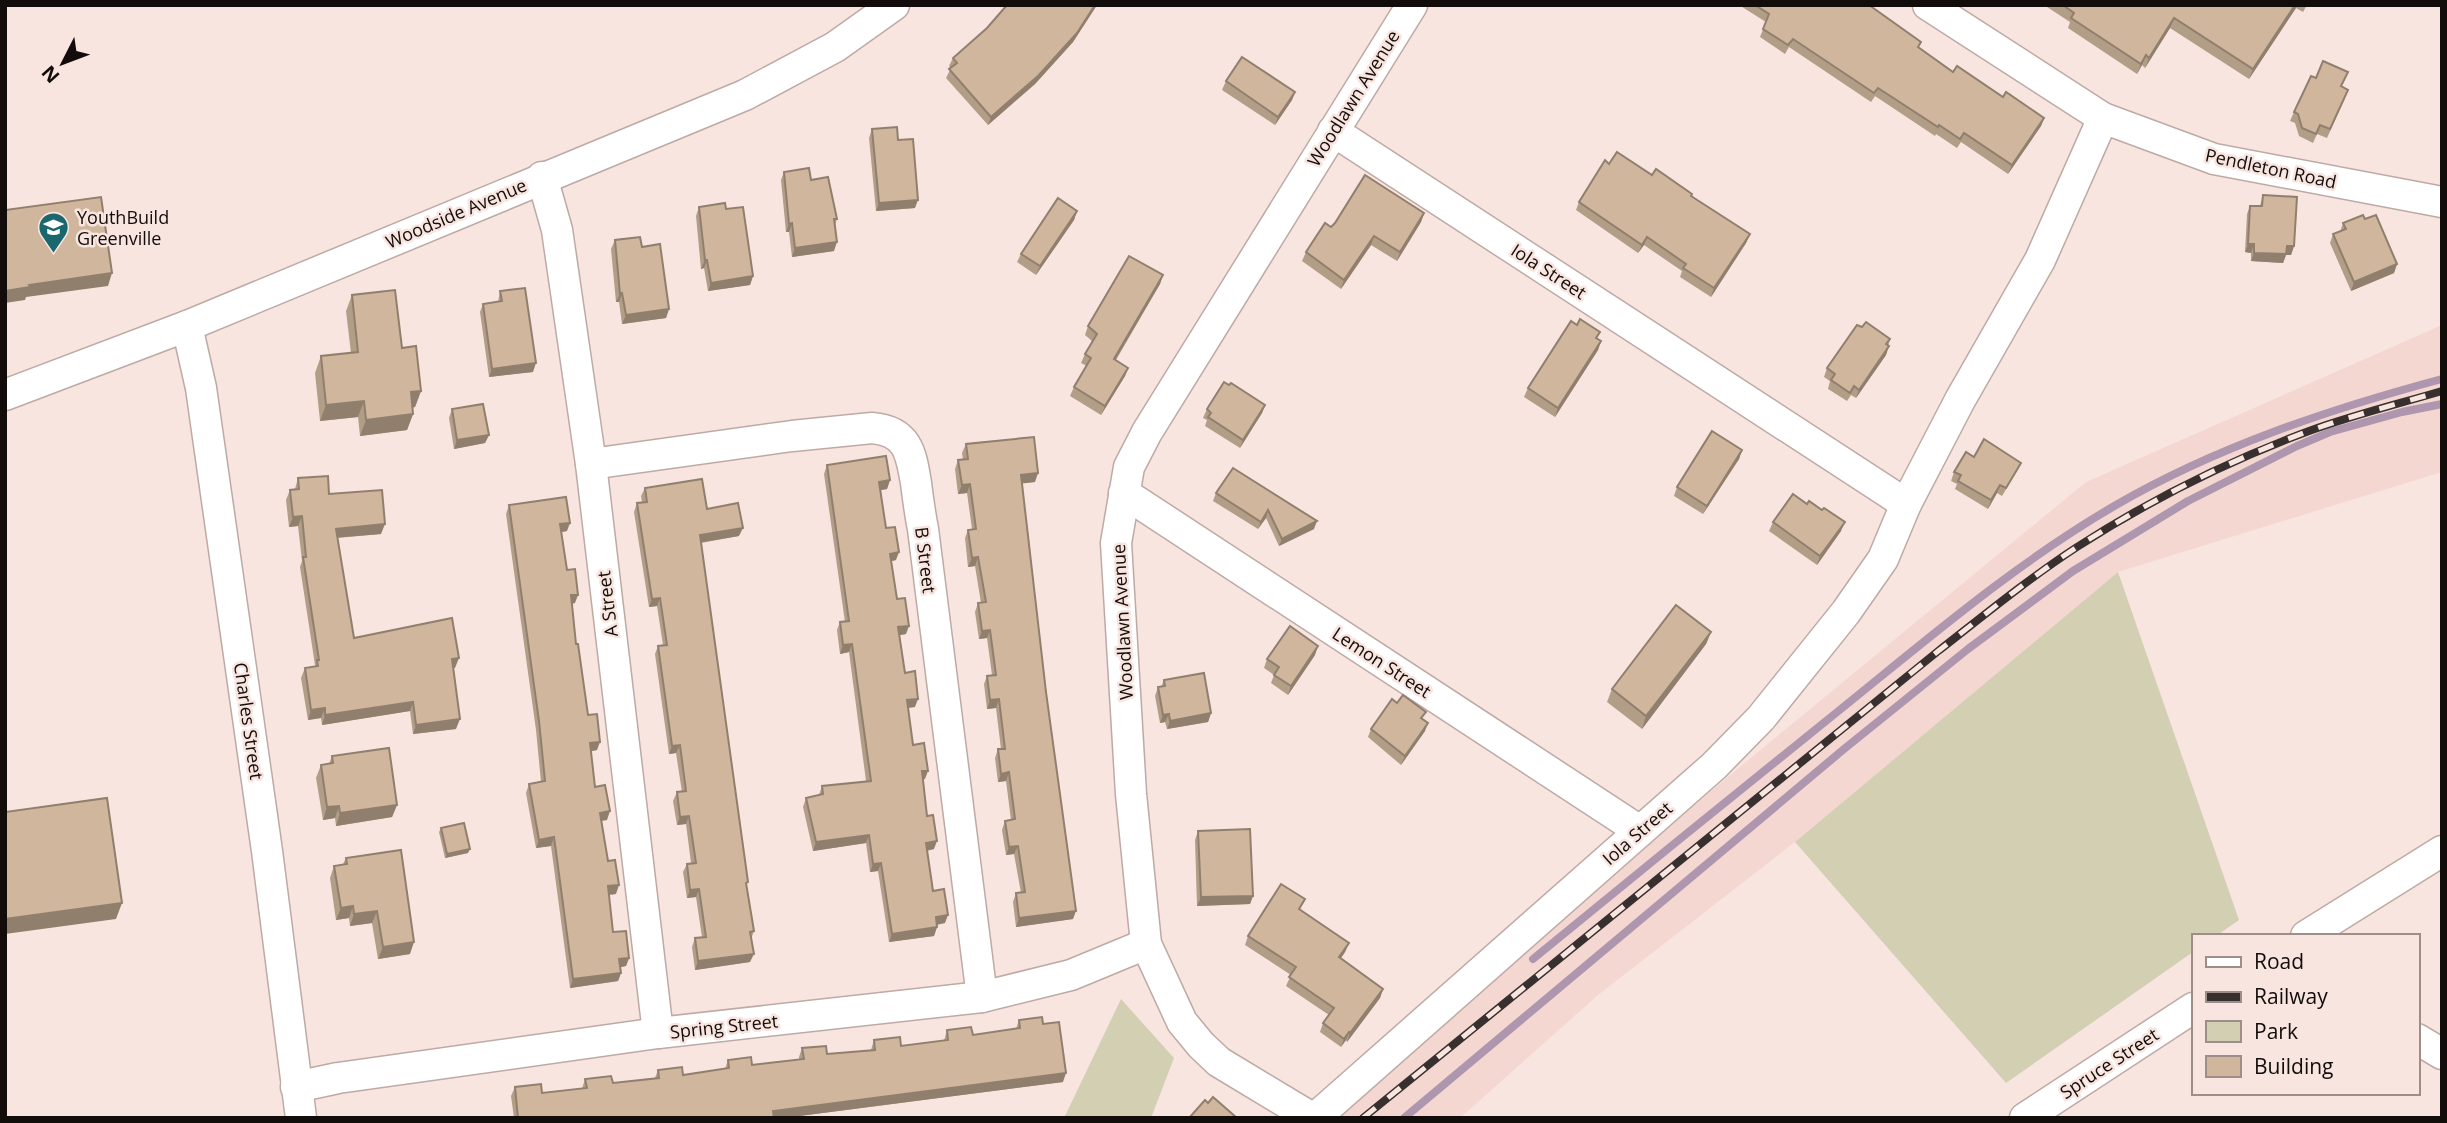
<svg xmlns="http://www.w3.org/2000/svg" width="2447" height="1123" font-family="'Open Sans',sans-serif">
<rect width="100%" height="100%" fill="#f9e5e0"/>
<!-- built -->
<path fill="#f4d7d1" d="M2442,325V472L2118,572L1795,842L1598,995L1460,1118H1323L1735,771L2086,482Z"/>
<!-- green -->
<g fill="#d3cfb3">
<path d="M2118,572L2239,920L2216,936H2193V952L2006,1083L1795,842Z"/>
<path d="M1121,999L1174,1058L1151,1118H1052L1065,1116Z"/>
</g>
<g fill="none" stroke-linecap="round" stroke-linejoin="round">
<!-- stream -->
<g stroke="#af96af" stroke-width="8">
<path d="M1533,959C1639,872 1745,786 1852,700C1937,631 2021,560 2116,505C2216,447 2330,409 2442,379"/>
<path d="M1404,1118L1844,749L1968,649L2073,571L2188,501L2297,446L2330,432L2402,412L2442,404"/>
</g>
<defs>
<g id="minor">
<path d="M1928,5L2103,118L2214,159L2442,202"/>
<path d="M1333,131L1906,504"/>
<path d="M542,177L557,230L591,464L658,1033"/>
<path d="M187,326L201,388L267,851L301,1118"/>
<path d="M5,395L187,326L745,95L835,47L894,5"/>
<path d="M591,464L792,436L872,428C908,431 911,453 916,483C918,499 920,514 923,529L982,997"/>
<path d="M1124,493L1640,831"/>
<path d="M2306,936L2442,851"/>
<path d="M2417,1039L2442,1054"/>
<path d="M296,1087L338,1078L658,1033L982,997L1071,975L1146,944"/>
<path d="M1312,1118L1219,1062L1201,1045L1182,1022L1146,944L1131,794L1116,543L1129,467L1147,432L1412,5"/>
<path d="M1315,1118L1714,766L1761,718L1846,612L1883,559L1906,504L1960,400L2040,260L2103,118"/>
<path d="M2025,1118L2193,1008"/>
</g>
</defs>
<!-- minor casing -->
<use href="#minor" stroke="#bdaaa5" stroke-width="33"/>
<!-- minor -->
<use href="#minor" stroke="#fff" stroke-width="30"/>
<defs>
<path id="rail" d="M1363,1118L1937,652C1983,616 2028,579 2077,547C2150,500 2228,461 2309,431C2353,415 2398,404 2442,391"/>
</defs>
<!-- rail casing -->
<use href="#rail" stroke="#38302e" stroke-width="8"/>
<!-- rail -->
<use href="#rail" stroke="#f9e5e0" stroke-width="5" stroke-dasharray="16" stroke-linecap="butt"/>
</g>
<!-- wall -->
<g fill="#b29d87">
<path d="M1007,5H1097L1073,42L1035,84L988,125L946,78L951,68L949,66L953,58L987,28Z"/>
<path d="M1739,5H1869L1919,48L1953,72L2044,118L2041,126L2008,174L1961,142L1957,148L1936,134L1935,136L1875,96L1871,102L1789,47L1785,54L1760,37L1766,22Z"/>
<path d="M2044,5H2307L2303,12L2296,8L2249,79L2170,28L2145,68L2142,65L2137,74L2068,28L2070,22Z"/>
<path d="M1226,81L1295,92L1292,100L1275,125L1222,90Z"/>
<path d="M2342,87L2345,98L2327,138L2317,134L2313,143L2299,136L2295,123L2290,121L2294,112Z"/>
<path d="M872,129L898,140L915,208L876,211L869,138Z"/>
<path d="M1609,164L1652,175L1691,196L1750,234L1746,243L1711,297L1680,277L1682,271L1644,245L1638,253L1576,210L1579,202Z"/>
<path d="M784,172L811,180L837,219L835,225L834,251L792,257L789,232H786L781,180Z"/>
<path d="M2263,195L2294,246L2291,255H2286L2283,263L2251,261V253L2245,252L2247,214L2250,206H2260Z"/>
<path d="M699,207L726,209L753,276L750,285L708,291L704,268L701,269L696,216Z"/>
<path d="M1077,211L1074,220L1036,275L1017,262L1021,254Z"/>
<path d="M1424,213L1421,222L1397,261L1371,245L1341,289L1302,261L1306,252L1331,227Z"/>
<path d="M2365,219L2397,264L2394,273L2351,291L2330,243L2333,234L2340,232L2343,223Z"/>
<path d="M615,240L642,247L669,309L666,318L622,324L619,302H616L611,249Z"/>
<path d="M1163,275L1160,284L1116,360L1128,368L1125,376L1101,415L1070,396L1074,387L1087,366L1081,363L1085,354L1092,341L1085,335L1088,326Z"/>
<path d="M500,291L533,372L489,377L480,312L483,304L498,302Z"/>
<path d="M352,295L402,348L421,391L415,407L412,408L413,414L407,430L360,436L358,417L320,421L315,373L321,356L351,353L346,311Z"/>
<path d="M1577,325L1600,332L1597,339L1601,341L1598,350L1555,417L1524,397L1528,388Z"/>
<path d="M1890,339L1886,355L1856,398L1851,395L1847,401L1828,389L1830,381L1824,377L1827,368Z"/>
<path d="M1265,405L1262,413L1240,448L1205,426L1207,420L1203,418L1207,409Z"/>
<path d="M452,409L489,435L485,443L454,449L449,418Z"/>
<path d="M966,444L1035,482L1022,483L1073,919L1016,927L1013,902L1016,893H1021L1014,854L1006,855L1002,830L1005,821L1011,820L1006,781L998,782L995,758L998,749H1001L996,708L987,709L984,684L987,676L992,675L987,638L979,639L975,612L978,603H981L975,566L968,567L965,538L968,530L972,529L967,493L958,494L955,469L958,460H963L962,453Z"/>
<path d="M1742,450L1739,459L1703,514L1674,496L1677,487Z"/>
<path d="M1974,457L2021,463L2017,471L2002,496L1997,493L1988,509L1955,489L1957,484L1951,481L1954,472Z"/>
<path d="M827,465L890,480L887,489L880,490L886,528L896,560L891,561L897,599L906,634L899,635L905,673L915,707L908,708L913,745L925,779H923L927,816L934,849L927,851L933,891L945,923L937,925V927L934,936L889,942L878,871L870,872L866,843L813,851L803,807L806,798L819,795L822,786L866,781L849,652L840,654L837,630L840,622H845L824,474Z"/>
<path d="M1233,468L1314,529L1279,546L1266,518L1258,529L1213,501L1216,493Z"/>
<path d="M298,478L329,494L381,534L337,538L354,638L455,668H453L456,729L413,734L410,711L322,725L321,718L308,720L301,678L305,668L315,667V665L300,567L302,561L298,526L289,527L286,500L290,490L295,489Z"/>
<path d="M645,488L707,509L739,536L701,543L747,887L754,931L751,939L750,962L695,970L692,947L695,938L702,937L696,897L687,898L683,872L687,864L691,863L686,824L677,825L673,801L677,792H682L676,753L669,754L655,654L658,646L663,645L657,606L649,607L634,512L637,503L642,502L641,496Z"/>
<path d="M1807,504L1822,510L1841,531L1817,565L1769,531L1773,522Z"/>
<path d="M509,505L567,531L561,532L567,570L575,603L572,604L576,644L588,715L597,750L591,751L595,787L607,820L601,821L608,861L616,894L609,895L613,932L629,958L626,966L620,967L621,973L618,981L570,988L551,846L536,848L526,793L529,784L541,782L536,730L506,514Z"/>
<path d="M1711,632L1706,644L1642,729L1607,702L1612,689Z"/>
<path d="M1315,655L1288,695L1271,683L1274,675L1264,668L1267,659Z"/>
<path d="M1164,680L1211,713L1208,722L1167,729L1165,722L1160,723L1155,696L1158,687H1161Z"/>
<path d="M1423,719L1425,731L1401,765L1368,737L1371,729Z"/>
<path d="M332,756L397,805L392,817L336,826L335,818L323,820L316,778L321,765L329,764Z"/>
<path d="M441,828L468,853L445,858L439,832Z"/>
<path d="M1198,831L1253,896L1250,904L1197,906L1195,840Z"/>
<path d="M346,858L410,954L378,959L372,923L350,926L349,918L336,920L330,878L334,866L343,864Z"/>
<path d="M1302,908L1300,910L1349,943L1345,952L1341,958L1383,989L1380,998L1347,1042L1346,1040L1341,1047L1320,1032L1323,1023L1329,1015L1286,986L1291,975L1245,945L1248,936Z"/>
<path d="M1019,1020L1043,1024L1063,1082L784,1118H514L511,1096L515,1087L542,1093L582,1089L585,1079L613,1083L655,1078L658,1070L683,1075L725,1069L728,1060L752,1065L799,1060V1057L802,1048L827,1054L871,1050L874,1040L901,1046L944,1041L947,1030L973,1035L1016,1029Z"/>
</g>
<!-- shaded-wall -->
<g fill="#917f6e">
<path d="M1095,5H1097L1073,42L1035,84L988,125L991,117Z"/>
<path d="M2295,5H2297L2296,8L2249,79L2253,69Z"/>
<path d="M2174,18L2170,28L2145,68L2149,58Z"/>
<path d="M2146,55L2142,65L2137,74L2141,64Z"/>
<path d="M1295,92L1292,100L1275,125L1278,117Z"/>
<path d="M2044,118L2041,126L2008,174L2012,165Z"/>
<path d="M918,200L915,208L876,211L879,203Z"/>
<path d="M1077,211L1074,220L1036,275L1040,266Z"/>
<path d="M1424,213L1421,222L1397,261L1400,252Z"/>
<path d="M792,223L789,232H786L789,224Z"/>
<path d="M1750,234L1746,243L1711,297L1714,288Z"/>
<path d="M1374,236L1371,245L1341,289L1344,280Z"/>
<path d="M1647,237L1644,245L1638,253L1642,245Z"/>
<path d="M837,242L834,251L792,257L795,248Z"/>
<path d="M2248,244H2254L2251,253L2245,252Z"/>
<path d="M2287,246H2294L2291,255H2286L2283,263L2251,261L2254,253Z"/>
<path d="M705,260H707L704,268L701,269Z"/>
<path d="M2397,264L2394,273L2351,291L2354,282Z"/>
<path d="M112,273L108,286L26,297L25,300L5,303V291L29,285Z"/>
<path d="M1163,275L1160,284L1111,367L1114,359Z"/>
<path d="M753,276L750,285L708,291L711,283Z"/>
<path d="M622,293L619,302H616L620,294Z"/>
<path d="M669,309L666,318L622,324L626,315Z"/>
<path d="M1601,341L1598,350L1555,417L1558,408Z"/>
<path d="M1889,346L1886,355L1856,398L1859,390Z"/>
<path d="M536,363L533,372L489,377L492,369Z"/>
<path d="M1128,368L1125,376L1101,415L1105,406Z"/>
<path d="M421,391L415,407L405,408L411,392Z"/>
<path d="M364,401L358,417L320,421L326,405Z"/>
<path d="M1265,405L1262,413L1240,448L1243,440Z"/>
<path d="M413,414L407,430L360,436L366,420Z"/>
<path d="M489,435L485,443L454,449L457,440Z"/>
<path d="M1742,450L1739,459L1703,514L1707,506Z"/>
<path d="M1038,473L1035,482L1018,484L1021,475Z"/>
<path d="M890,480L887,489L876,491L879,482Z"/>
<path d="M970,484L967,493L958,494L962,485Z"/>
<path d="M2000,485L1997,493L1988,509L1991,500Z"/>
<path d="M1268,510L1266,518L1258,529L1261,522Z"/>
<path d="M302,516L298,526L289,527L293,517Z"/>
<path d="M1317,521L1314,529L1279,546L1282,539Z"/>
<path d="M1845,522L1841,531L1817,565L1820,556Z"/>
<path d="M570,523L567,531L557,533L560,524Z"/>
<path d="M385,524L381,534L332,538L336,529Z"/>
<path d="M743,528L739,536L697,543L700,535Z"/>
<path d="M899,552L896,560L887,562L890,554Z"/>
<path d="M978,557L975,566L968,567L972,558Z"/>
<path d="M571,595H578L575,603L568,604Z"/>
<path d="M660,598L657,606L649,607L652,599Z"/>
<path d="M909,626L906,634L895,636L898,627Z"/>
<path d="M990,630L987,638L979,639L982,631Z"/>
<path d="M1711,632L1706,644L1642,729L1646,716Z"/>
<path d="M852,644L849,652L840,654L843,645Z"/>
<path d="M1318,646L1315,655L1288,695L1291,686Z"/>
<path d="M459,658L455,668L449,669L452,659Z"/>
<path d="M918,699L915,707L904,708L907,700Z"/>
<path d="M999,699L996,708L987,709L990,700Z"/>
<path d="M413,702L410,711L322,725L325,715Z"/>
<path d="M325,708L321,718L308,720L311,710Z"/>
<path d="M1211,713L1208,722L1167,729L1170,721Z"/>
<path d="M1169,714L1165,722L1160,723L1163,715Z"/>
<path d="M460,719L456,729L413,734L416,725Z"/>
<path d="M1428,723L1425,731L1401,765L1405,756Z"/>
<path d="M600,742L597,750L587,752L590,743Z"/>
<path d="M680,745L676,753L669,754L672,746Z"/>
<path d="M922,771H928L925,779L919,780Z"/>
<path d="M1009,772L1006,781L998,782L1001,774Z"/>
<path d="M397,805L392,817L336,826L340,813Z"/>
<path d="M339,806L335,818L323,820L327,807Z"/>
<path d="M610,811L607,820L597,821L600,813Z"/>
<path d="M689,816L686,824L677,825L680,817Z"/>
<path d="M869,835L866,843L813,851L816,842Z"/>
<path d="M554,837L551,846L536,848L539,840Z"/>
<path d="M937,841L934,849L923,851L926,843Z"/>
<path d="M1018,846L1014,854L1006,855L1009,847Z"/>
<path d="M470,849L468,853L445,858L447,854Z"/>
<path d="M881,863L878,871L870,872L873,864Z"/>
<path d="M619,885L616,894L605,895L608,886Z"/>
<path d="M699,889L696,897L687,898L690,890Z"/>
<path d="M1253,896L1250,904L1197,906L1201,897Z"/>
<path d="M122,903L116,919L5,934V919Z"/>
<path d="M353,906L349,918L336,920L341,908Z"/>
<path d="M377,911L372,923L350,926L354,914Z"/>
<path d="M1076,911L1073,919L1016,927L1019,918Z"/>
<path d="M948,915L945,923L933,925L936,917Z"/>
<path d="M937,927L934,936L889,942L892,934Z"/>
<path d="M414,942L410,954L378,959L383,947Z"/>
<path d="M1349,943L1345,952L1336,965L1339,957Z"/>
<path d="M754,954L750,962L695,970L698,961Z"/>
<path d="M629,958L626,966L616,968L619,959Z"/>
<path d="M621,973L618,981L570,988L573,979Z"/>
<path d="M1383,989L1380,998L1347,1042L1350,1033Z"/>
<path d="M1349,1032L1346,1040L1341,1047L1344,1039Z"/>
<path d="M1066,1073L1063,1082L784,1118H771L773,1111Z"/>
</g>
<!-- building -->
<g fill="#cfb69d" stroke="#917f6e" stroke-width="2">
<path d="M1007,5H1095L1077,33L1038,76L991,117L949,69L957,63L953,58L987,28Z"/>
<path d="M1755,5H1869L1921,42L1918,47L1953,72L1957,66L2003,97L2006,92L2044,118L2012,165L1964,133L1960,139L1939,125L1938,127L1878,88L1874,93L1793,39L1788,45L1763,29L1769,14Z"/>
<path d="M2063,5H2295L2253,69L2174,18L2149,58L2146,55L2141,64L2071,18L2074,13Z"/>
<path d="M1242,57L1295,92L1278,117L1226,81Z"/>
<path d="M2323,61L2348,72L2341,86L2348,90L2330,129L2320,125L2316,134L2302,128L2298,114L2294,112L2311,76L2316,78Z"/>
<path d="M897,127L898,140L913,139L918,200L879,203L872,129Z"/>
<path d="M1617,152L1652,175L1656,169L1692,194L1691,196L1750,234L1714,288L1683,268L1686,264L1647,237L1642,245L1579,202L1605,160L1609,164Z"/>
<path d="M809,168L811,180L828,177L837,219H834L837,242L795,248L792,223L789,224L784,172Z"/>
<path d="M1365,175L1424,213L1400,252L1374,236L1344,280L1306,252L1325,223L1331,227L1335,223Z"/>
<path d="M2263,195L2297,197L2294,246H2287L2286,254L2254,253V244H2248L2250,206H2262Z"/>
<path d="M101,197L112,273L29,285L30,287L5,291V210Z"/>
<path d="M1058,198L1077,211L1040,266L1021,254Z"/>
<path d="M725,203L726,209L743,207L753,276L711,283L707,260H705L699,207Z"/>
<path d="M2363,215L2365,219L2376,215L2397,264L2354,282L2333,234L2346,229L2343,223Z"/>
<path d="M640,237L642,247L660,244L669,309L626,315L622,293L620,294L615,240Z"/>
<path d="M1129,256L1163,275L1114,359L1128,368L1105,406L1074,387L1091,358L1085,354L1097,334L1088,326Z"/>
<path d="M525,288L536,363L492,369L483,304L502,301L500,291Z"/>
<path d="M395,290L402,348L416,346L421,391L411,392L413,414L366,420L364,401L326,405L321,356L358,352L352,295Z"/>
<path d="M1580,319L1600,332L1596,338L1601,341L1558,408L1528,388L1571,321L1577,325Z"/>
<path d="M1866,322L1890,339L1886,344L1889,346L1859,390L1854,386L1850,393L1831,380L1835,374L1827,368L1857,325L1862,327Z"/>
<path d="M1224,382L1229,385L1231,383L1265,405L1243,440L1208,417L1211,413L1207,409Z"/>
<path d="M483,404L489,435L457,440L452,409Z"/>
<path d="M1712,431L1742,450L1707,506L1677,487Z"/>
<path d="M1034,437L1038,473L1021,475L1046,692L1076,911L1019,918L1016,893L1025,892L1018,846L1009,847L1005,821L1015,819L1009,772L1001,774L998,749H1005L999,699L990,700L987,676L996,675L990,630L982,631L978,603L986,602L978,557L972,558L968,530L976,529L970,484L962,485L958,460L968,459L966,444Z"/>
<path d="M1984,439L2021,463L2006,488L2000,485L1991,500L1958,481L1961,475L1954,472L1966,452L1974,457Z"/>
<path d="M886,456L890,480L879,482L886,528L895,527L899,552L890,554L897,599L905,598L909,626L898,627L905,673L915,671L918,699L907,700L913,745L924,743L928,771H922L927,816L933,815L937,841L926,843L933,891L944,889L948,915L936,917L937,927L892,934L881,863L873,864L869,835L816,842L806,798L823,794L822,786L871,781L852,644L843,645L840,622L849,621L827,465Z"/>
<path d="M1233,468L1317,521L1282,539L1268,510L1261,522L1216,493Z"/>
<path d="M328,476L329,494L382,490L385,524L336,529L354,638L452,618L459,658L452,659L460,719L416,725L413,702L325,715V708L311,710L305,668L318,666L317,660H319L303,557H306L302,516L293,517L290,490L299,489L298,478Z"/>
<path d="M702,479L707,509L738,503L743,528L700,535L748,882L746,883L754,931L750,932L754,954L698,961L695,938L706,937L699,889L690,890L687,864L696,863L689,816L680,817L677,792L686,791L680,745L672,746L658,646L667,645L660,598L652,599L637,503L647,502L645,488Z"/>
<path d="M1793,494L1807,504L1809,501L1822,510L1824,508L1845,522L1820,556L1773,522Z"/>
<path d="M566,497L570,523L560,524L567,570L575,569L578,595H571L576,644H578L588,715L597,714L600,742L590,743L595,787L605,785L610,811L600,813L608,861L615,860L619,885L608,886L613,932L626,931L629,958L619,959L621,973L573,979L554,837L539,840L529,784L545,781L539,721L509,505Z"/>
<path d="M1676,605L1711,632L1646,716L1612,689Z"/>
<path d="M1290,626L1318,646L1291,686L1274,675L1279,667L1267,659Z"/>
<path d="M1204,673L1211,713L1170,721L1169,714L1163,715L1158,687L1165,686L1164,680Z"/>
<path d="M1403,695L1426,712L1421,718L1428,723L1405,756L1371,729L1392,699L1397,703Z"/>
<path d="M389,748L397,805L340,813L339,806L327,807L321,765L333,763L332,756Z"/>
<path d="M107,798L122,903L5,919V812Z"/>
<path d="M464,823L470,849L447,854L441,828Z"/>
<path d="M1250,829L1253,896L1201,897L1198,831Z"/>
<path d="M401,850L414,942L383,947L377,911L354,914L353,906L341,908L334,866L347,864L346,858Z"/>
<path d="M1281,884L1305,899L1299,909L1349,943L1339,957L1383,989L1350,1033L1349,1032L1344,1039L1323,1023L1334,1008L1289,977L1296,967L1248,936Z"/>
<path d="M1042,1017L1043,1024L1059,1022L1066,1073L773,1111L774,1118H518L515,1087L541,1084L542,1093L587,1088L585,1079L611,1076L613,1083L659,1078L658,1070L682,1067L683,1075L729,1068L728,1060L751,1057L752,1065L804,1059L802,1048L826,1046L827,1054L875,1050L874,1040L900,1037L901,1046L948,1040L947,1030L971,1027L973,1035L1020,1028L1019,1020Z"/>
<path d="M1213,1097L1237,1118H1189L1205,1100L1208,1103Z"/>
</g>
<!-- icons -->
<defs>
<symbol id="school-pin" viewBox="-11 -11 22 30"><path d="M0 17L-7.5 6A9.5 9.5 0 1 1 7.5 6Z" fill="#1a676d" stroke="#f9e5e0"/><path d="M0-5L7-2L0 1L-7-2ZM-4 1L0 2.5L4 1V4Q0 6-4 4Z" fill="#fff"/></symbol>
</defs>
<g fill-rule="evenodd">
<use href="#school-pin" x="36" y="210" width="35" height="47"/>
</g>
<g text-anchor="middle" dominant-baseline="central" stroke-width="5" stroke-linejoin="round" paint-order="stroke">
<!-- street labels -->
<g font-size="18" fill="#120c0a" stroke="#f9e5e0">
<text transform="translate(1353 98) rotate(-58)">Woodlawn Avenue</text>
<text transform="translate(2271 168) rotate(12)">Pendleton Road</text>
<text transform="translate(456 213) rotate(-23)">Woodside Avenue</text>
<text transform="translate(1549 271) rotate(33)">Iola Street</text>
<text transform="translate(926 560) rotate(83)">B Street</text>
<text transform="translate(607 604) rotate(-97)">A Street</text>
<text transform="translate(1122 622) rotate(-93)">Woodlawn Avenue</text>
<text transform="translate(1382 662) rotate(33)">Lemon Street</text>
<text transform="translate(249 721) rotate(82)">Charles Street</text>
<text transform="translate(1637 833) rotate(-41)">Iola Street</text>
<text transform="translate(724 1026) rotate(-6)">Spring Street</text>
<text transform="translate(2109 1063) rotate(-33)">Spruce Street</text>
</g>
<!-- poi labels -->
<g font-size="18" fill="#120c0a" stroke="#f9e5e0" text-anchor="start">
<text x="77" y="217">YouthBuild<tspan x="77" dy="21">Greenville</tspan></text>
</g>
</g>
<!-- border -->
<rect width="2447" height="1123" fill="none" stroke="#120c0a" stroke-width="14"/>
<!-- legend -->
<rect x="2192" y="934" width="228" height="161" fill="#f9e5e0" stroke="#9d8e8a" stroke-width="2"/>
<rect x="2206" y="957" width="35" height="10" fill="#ffffff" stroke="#9d8e8a" stroke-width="2"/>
<text x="2254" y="969" font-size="21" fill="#120c0a">Road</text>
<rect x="2206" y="992" width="35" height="10" fill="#38302e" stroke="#9d8e8a" stroke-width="2"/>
<text x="2254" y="1004" font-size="21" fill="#120c0a">Railway</text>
<rect x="2206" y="1021" width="35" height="21" fill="#d3cfb3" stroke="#9d8e8a" stroke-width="2"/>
<text x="2254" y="1039" font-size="21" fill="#120c0a">Park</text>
<rect x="2206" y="1056" width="35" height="21" fill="#cfb69d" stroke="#9d8e8a" stroke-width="2"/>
<text x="2254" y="1074" font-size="21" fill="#120c0a">Building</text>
<!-- north arrow -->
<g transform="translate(63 63) rotate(228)" stroke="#f9e5e0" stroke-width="5" paint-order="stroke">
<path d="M0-5L12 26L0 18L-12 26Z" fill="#120c0a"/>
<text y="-10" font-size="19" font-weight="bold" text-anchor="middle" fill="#120c0a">N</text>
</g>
</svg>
